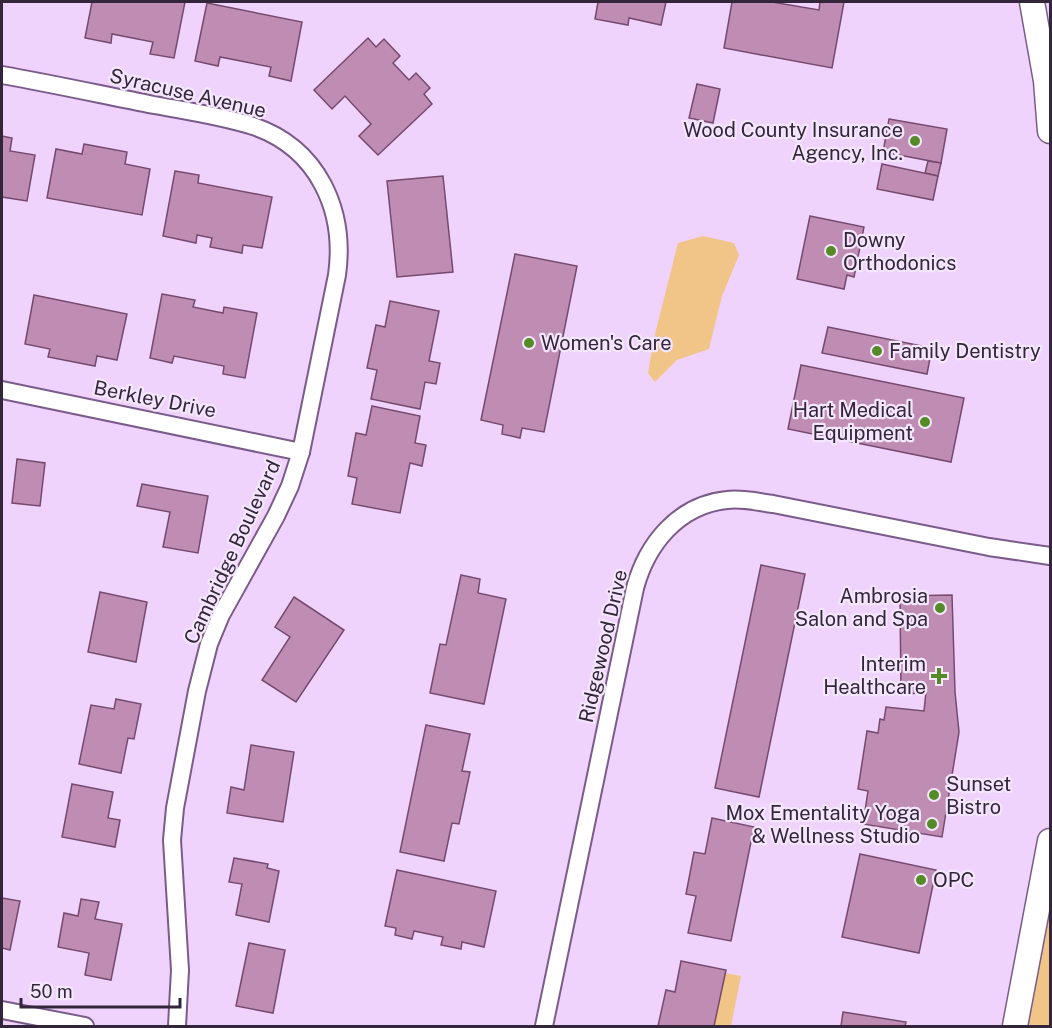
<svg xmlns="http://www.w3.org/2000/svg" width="1052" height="1028" font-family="'Public Sans',sans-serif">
<rect width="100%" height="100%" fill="#efd3fd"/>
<!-- green -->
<g fill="#f1c488">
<path d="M703,236L734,243L739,255L722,296L709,349L677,360L655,382L648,373L654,338L678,243Z"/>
<path d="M1050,911V1026H1028Z"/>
<path d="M725,973L741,976L731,1026H714Z"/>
</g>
<!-- building -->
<g fill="#bf8db4" stroke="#764a6e" stroke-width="1.5">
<path d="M92,2H185L174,58L150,54L153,42L112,34L111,43L85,38Z"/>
<path d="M598,2H666L661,25L629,18L628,25L595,19Z"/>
<path d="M732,2H772L819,10L820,2H844L832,68L724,48Z"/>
<path d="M207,3L302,22L291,81L269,76L271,67L220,57L218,66L195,61Z"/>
<path d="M368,38L376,47L384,39L400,56L393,63L409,80L416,73L430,88L424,94L432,104L378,155L359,136L371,124L345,96L332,109L314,90Z"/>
<path d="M697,84L720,89L713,123L689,118Z"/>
<path d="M889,119L947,129L941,163L883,152Z"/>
<path d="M2,136L12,138L10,151L35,155L27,201L2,197Z"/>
<path d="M84,144L127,152L125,164L150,169L142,215L47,198L56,149L82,154Z"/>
<path d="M928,161L941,163L938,176L925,173Z"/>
<path d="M882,164L938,176L933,200L877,189Z"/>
<path d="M175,171L199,175L198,183L272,197L262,248L243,245L242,253L210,247L212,238L197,235L196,243L163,236Z"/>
<path d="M443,176L453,272L397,277L387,181Z"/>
<path d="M810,216L864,227L854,277L847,275L844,289L797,279Z"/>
<path d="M515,254L577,266L544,432L522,428L520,438L502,434L503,425L481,420Z"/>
<path d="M162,294L195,300L193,307L223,313L224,307L257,313L245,378L223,374L224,366L174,356L172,363L150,358Z"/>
<path d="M34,295L127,314L117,360L97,356L95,366L48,357L50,349L25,344Z"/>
<path d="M390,301L439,311L429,361L440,363L436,384L425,382L420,409L371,399L377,370L367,368L376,325L385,327Z"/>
<path d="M828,327L932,348L927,374L822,353Z"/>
<path d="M801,365L964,398L951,462L788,429Z"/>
<path d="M372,406L420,416L415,443L426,445L422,466L410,463L400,513L352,504L357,478L348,476L356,433L366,435Z"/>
<path d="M17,459L45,463L40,506L12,503Z"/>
<path d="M142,484L208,496L198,553L163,547L170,512L137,506Z"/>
<path d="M761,565L805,574L759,797L715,788Z"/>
<path d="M461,575L480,579L478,593L506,599L484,704L430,693L440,644L446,645Z"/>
<path d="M100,592L147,602L136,662L88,652Z"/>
<path d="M952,595L955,692L959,732L942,837L863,824L868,791L858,789L867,731L878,733L880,719L884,720L886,707L924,711L926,692L901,695L900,596Z"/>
<path d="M294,597L344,630L296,702L262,680L290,637L275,627Z"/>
<path d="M116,699L141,704L134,739L128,738L121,773L79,764L91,705L114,709Z"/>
<path d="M426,725L470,734L462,771L470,772L459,824L452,823L444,861L400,852Z"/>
<path d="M251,745L294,752L283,822L227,813L231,787L244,790Z"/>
<path d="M72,784L113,792L108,818L120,820L115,847L62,837Z"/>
<path d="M712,818L754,827L731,941L688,933L696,896L686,894L694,852L705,854Z"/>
<path d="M860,854L936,870L919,953L842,937Z"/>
<path d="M234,858L268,864L267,868L279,871L269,922L236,915L242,884L229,882Z"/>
<path d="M397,870L496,891L484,947L462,942L461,949L441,945L443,937L414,931L412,939L395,935L396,928L385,926Z"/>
<path d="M2,898L20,901L10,950L2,948Z"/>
<path d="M81,899L99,902L95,919L122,924L111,980L85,975L89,953L58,947L64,913L78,916Z"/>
<path d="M249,943L285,950L273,1013L236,1006Z"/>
<path d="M681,961L726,970L714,1026H658L666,990L675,992Z"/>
<path d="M843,1012L906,1022L905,1026H841Z"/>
</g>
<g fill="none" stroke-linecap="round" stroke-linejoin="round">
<defs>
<g id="street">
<path d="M2,75C53,84 103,95 154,105C187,111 221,116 253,126C318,148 346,210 337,275L301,452L290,486L276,516L221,615L209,644L197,691L175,808L172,840L180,970L177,1026"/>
<path d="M2,390L301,452"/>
<path d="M2,1010L85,1026"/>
<path d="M544,1026L635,588C647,544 678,505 727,500C742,498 758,502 773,504L989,547L1050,556"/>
</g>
<g id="secondary">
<path d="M1032,2L1046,81L1050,131"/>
<path d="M1015,1026L1050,841"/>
</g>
</defs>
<!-- street casing -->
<use href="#street" stroke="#7a5b89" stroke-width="20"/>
<!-- secondary casing -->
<use href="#secondary" stroke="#7a5b89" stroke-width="27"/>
<!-- street -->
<use href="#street" stroke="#fff" stroke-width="16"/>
<!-- secondary -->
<use href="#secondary" stroke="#fff" stroke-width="24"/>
</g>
<!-- markers -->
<g fill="#548b26" stroke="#f4e6fc" stroke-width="2">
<circle cx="915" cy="141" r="6"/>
<circle cx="831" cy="251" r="6"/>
<circle cx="529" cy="343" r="6"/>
<circle cx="877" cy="351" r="6"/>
<circle cx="925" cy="422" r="6"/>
<circle cx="940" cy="608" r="6"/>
<path d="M936 667h6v6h6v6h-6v6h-6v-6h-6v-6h6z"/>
<circle cx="934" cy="795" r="6"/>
<circle cx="932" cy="824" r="6"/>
<circle cx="921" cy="880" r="6"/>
</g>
<g text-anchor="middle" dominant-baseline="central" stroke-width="4.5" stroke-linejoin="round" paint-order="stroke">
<!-- street labels -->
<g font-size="20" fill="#33263a" stroke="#f4e6fc">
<text transform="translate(188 93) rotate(13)">Syracuse Avenue</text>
<text transform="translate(155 399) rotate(11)">Berkley Drive</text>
<text transform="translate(232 552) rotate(-65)">Cambridge Boulevard</text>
<text transform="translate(603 646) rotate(-77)">Ridgewood Drive</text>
</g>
<!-- poi labels -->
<g font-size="20" fill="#33263a" stroke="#f4e6fc" text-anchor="end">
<text x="903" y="130">Wood County Insurance<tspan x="903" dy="23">Agency, Inc.</tspan></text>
<text x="843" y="240" text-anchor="start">Downy<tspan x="843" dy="23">Orthodonics</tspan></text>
<text x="541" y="343" text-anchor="start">Women's Care</text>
<text x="889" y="351" text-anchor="start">Family Dentistry</text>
<text x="913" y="410">Hart Medical<tspan x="913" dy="23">Equipment</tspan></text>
<text x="928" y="596">Ambrosia<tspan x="928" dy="23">Salon and Spa</tspan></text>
<text x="926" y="664">Interim<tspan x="926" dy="23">Healthcare</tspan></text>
<text x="946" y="784" text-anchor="start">Sunset<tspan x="946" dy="23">Bistro</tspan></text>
<text x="920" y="813">Mox Ementality Yoga<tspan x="920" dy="23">&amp; Wellness Studio</tspan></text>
<text x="933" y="880" text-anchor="start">OPC</text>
</g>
</g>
<!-- border -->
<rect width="1052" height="1028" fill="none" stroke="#33263a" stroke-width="6"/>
<!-- scale -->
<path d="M21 998v9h159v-9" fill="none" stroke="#33263a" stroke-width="3"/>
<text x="30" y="998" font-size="18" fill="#33263a" stroke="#f4e6fc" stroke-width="4.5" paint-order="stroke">50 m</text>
</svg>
